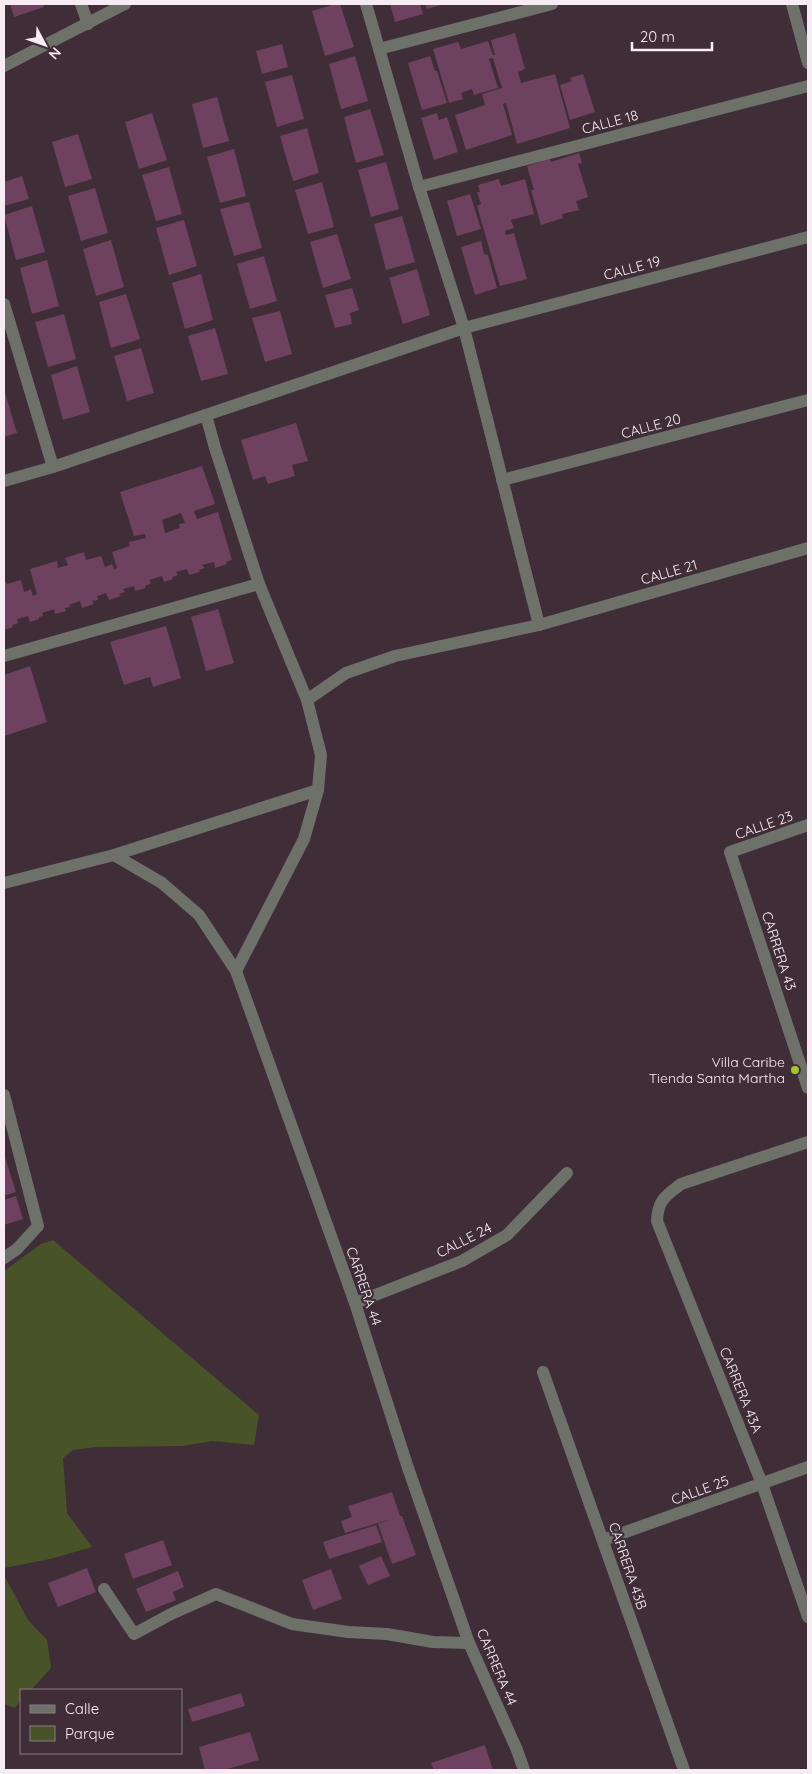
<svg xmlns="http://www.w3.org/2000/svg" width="812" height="1774" font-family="Quicksand,sans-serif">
<rect width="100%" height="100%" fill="#3f2e38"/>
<!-- green -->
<g fill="#485427">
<path d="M53,1240L259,1415L254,1445L212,1441L182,1446L96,1447L73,1450L63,1458L67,1513L92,1547L50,1559L4,1568V1271L41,1244Z"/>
<path d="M4,1575L28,1620L47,1640L51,1668L31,1690H21V1700L15,1708L4,1704Z"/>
</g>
<!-- building -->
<g fill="#6e415e" fill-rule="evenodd">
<path d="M10,4H43L44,7L14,17Z"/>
<path d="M335,4H340L354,47L325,56L312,11Z"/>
<path d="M390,4H420L423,14L395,22Z"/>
<path d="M425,4H445L427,9Z"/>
<path d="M515,33L525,69L518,72L521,83L555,74L570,128L517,144L506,103L503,104L512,135L466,150L455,115L485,105L482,94L502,88L493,58L489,59L498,88L474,95L472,89L461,93L463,99L449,103L433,49L458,42L461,49L488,41L493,55H495L491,40Z"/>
<path d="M282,44L288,67L262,74L256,51Z"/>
<path d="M355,56L368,101L341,109L329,64Z"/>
<path d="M430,56L435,71H437L447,103L422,110L408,63Z"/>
<path d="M583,74L595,112L570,120L560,85L572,81L570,78Z"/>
<path d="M292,75L304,119L277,127L265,82Z"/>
<path d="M217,97L229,141L203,148L192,104Z"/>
<path d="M370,109L384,155L356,163L344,117Z"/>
<path d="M152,113L167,160L139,169L125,122Z"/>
<path d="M437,113L439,120L447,117L458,152L434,160L421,118Z"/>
<path d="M307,128L319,173L293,181L280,136Z"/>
<path d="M78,134L92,179L65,187L52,142Z"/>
<path d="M234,149L246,196L220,203L207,157Z"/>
<path d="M579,153L582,163L578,164L588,197L576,201L579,210L562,214L563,218L541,225L531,190H534L527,166L550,159L551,162Z"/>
<path d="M386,162L399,209L371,217L358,170Z"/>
<path d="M169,167L182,214L156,221L142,175Z"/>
<path d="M22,176L29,199L4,206V182Z"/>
<path d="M499,179L501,186L525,179L534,214L511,220L514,228L505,231L506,235L514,233L527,279L500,286L477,206L481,204L477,192H480L478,185Z"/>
<path d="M322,182L334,227L308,234L295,190Z"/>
<path d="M95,188L108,233L81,241L68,196Z"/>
<path d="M470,194L481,229L457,236L447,201Z"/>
<path d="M249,202L262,248L234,256L220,209Z"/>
<path d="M32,206L45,252L16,260L4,215Z"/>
<path d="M402,216L415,262L386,270L374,224Z"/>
<path d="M184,220L197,266L169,275L156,228Z"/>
<path d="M337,234L351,279L323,288L310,242Z"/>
<path d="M111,240L124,287L96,296L83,249Z"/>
<path d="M481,241L484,254L488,255L497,288L475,295L461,247Z"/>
<path d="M264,256L277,301L250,309L237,264Z"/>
<path d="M47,260L59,306L32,314L20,268Z"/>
<path d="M417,269L430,315L403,324L389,278Z"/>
<path d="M201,274L213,320L185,329L172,283Z"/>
<path d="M352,288L359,310L350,313L352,324L335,328L325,295Z"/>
<path d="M126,294L140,339L111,348L99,302Z"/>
<path d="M280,311L292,354L265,362L252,318Z"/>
<path d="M64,314L76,359L48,367L35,322Z"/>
<path d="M215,328L228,374L201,381L188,336Z"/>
<path d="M141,348L154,393L127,401L114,356Z"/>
<path d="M77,366L90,412L63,420L51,375Z"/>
<path d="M4,389L17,433L4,437Z"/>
<path d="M296,423L308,461L292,465L295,476L268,484L265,476L253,480L241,440Z"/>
<path d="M202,466L215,504L194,511L197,519L218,512L232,560L226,562L227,564L215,568L214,562L202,565L205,568L199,570L200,572L189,575L187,569L176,572L178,575L172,577L173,579L164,582L162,576L149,580L151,584L146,585L145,588L135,591L134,586L123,589L125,592L119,594L121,596L109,600L106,593L97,596L98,600L92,601L94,604L82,608L80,601L69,605L70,607L65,608L66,611L55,614L54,609L42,613L43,616L39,617V619L30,622L28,616L17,619L18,623L12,625L13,627L4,630V579L7,584L21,580L24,592L31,589L33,596L37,594L30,569L57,561L58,568L68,565L65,558L84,552L86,560L101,556L105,567L112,564L114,569L117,568L112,552L130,546L129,542L146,538L145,534L134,536L120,492ZM181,513L185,523L179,524L180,528L165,533L162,520Z"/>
<path d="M218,609L234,663L206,671L191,617Z"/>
<path d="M166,626L181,678L153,687L150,677L124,685L110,642Z"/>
<path d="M30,666L47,722L4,736V675Z"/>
<path d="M4,1154L16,1192L4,1196Z"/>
<path d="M16,1196L23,1219L4,1225V1200Z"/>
<path d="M392,1492L400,1516H402L416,1555L392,1564L378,1524L391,1519L345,1533L341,1521L352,1517L348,1506Z"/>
<path d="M376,1525L382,1542L329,1559L323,1542Z"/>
<path d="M163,1540L172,1565L133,1579L124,1554Z"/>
<path d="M381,1556L390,1576L368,1585L359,1566Z"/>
<path d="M87,1568L96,1592L58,1607L48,1583Z"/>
<path d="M331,1569L342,1599L313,1610L302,1580Z"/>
<path d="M178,1571L184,1587L173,1592L176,1600L146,1612L136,1589Z"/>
<path d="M241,1693L245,1706L192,1722L188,1709Z"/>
<path d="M250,1732L259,1760L224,1770H205L199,1747Z"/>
<path d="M485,1745L493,1770H434L431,1763Z"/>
</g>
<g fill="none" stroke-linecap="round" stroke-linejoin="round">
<!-- minor -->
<g stroke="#6e7169" stroke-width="12">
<path d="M81,4L88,24"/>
<path d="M366,4L419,187L464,328L539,625"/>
<path d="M792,4L808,63"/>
<path d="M379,49L552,4"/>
<path d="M4,66L125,4"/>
<path d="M419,187L808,86"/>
<path d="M4,304L53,467"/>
<path d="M206,415L464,328L808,237"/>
<path d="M502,480L808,400"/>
<path d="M4,481L53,467L206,415L215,448L259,584L307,700L321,755L318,790L304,839L236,971"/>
<path d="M4,656L259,584"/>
<path d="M307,700L346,673L395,656L539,625L808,548"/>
<path d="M808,825L730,852L808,1088"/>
<path d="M114,855L162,883L199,915L236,971L355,1303L408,1468L469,1643L517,1750L524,1770"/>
<path d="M4,883L114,855L318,790"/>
<path d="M4,1095L38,1226L17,1249L4,1258"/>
<path d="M808,1142L681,1184C666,1196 658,1199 657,1221L762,1484L808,1617"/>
<path d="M355,1303L462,1261L507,1235L567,1173"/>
<path d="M543,1372L684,1770"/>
<path d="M603,1540L808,1467"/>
<path d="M104,1589L134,1634L171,1614L216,1594L292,1624L348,1632L387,1634L433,1642L469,1643"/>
</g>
</g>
<!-- markers -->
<circle fill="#a4c824" stroke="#3f2e38" stroke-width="2" cx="795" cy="1070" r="5"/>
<g text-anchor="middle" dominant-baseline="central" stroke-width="4.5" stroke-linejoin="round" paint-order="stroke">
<!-- street labels -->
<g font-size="14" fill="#f7ecf3" stroke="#3f2e38">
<text transform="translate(610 122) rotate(-15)">CALLE 18</text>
<text transform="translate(632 268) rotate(-15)">CALLE 19</text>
<text transform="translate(651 426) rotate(-15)">CALLE 20</text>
<text transform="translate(669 572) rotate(-16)">CALLE 21</text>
<text transform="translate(764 825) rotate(-19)">CALLE 23</text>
<text transform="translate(779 951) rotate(72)">CARRERA 43</text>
<text transform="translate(464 1240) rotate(-27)">CALLE 24</text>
<text transform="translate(364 1286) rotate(71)">CARRERA 44</text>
<text transform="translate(741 1390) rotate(68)">CARRERA 43A</text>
<text transform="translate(700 1490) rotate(-20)">CALLE 25</text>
<text transform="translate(628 1566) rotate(71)">CARRERA 43B</text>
<text transform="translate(497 1667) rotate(67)">CARRERA 44</text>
</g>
<!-- poi labels -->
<g font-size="14" fill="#f7ecf3" stroke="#3f2e38" text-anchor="end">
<text x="785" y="1062">Villa Caribe<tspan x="785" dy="16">Tienda Santa Martha</tspan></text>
</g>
</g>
<!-- border -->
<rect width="812" height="1774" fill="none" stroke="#f7ecf3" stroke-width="10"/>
<!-- legend -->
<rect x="20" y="1689" width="162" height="65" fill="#3f2e38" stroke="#897a83"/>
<rect x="30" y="1705" width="25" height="8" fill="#6e7169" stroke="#897a83"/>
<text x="65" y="1714" font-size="15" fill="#f7ecf3">Calle</text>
<rect x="30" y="1726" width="25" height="15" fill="#485427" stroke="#897a83"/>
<text x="65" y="1739" font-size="15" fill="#f7ecf3">Parque</text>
<!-- north arrow -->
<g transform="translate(45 45) rotate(131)" stroke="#3f2e38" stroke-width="4" paint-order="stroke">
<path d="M0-4L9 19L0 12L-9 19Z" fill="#f7ecf3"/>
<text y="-8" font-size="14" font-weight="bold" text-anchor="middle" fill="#f7ecf3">N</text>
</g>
<!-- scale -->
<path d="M632 42v8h80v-8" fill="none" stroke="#f7ecf3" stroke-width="2.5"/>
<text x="640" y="42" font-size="15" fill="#f7ecf3" stroke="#3f2e38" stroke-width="4" paint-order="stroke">20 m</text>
</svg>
